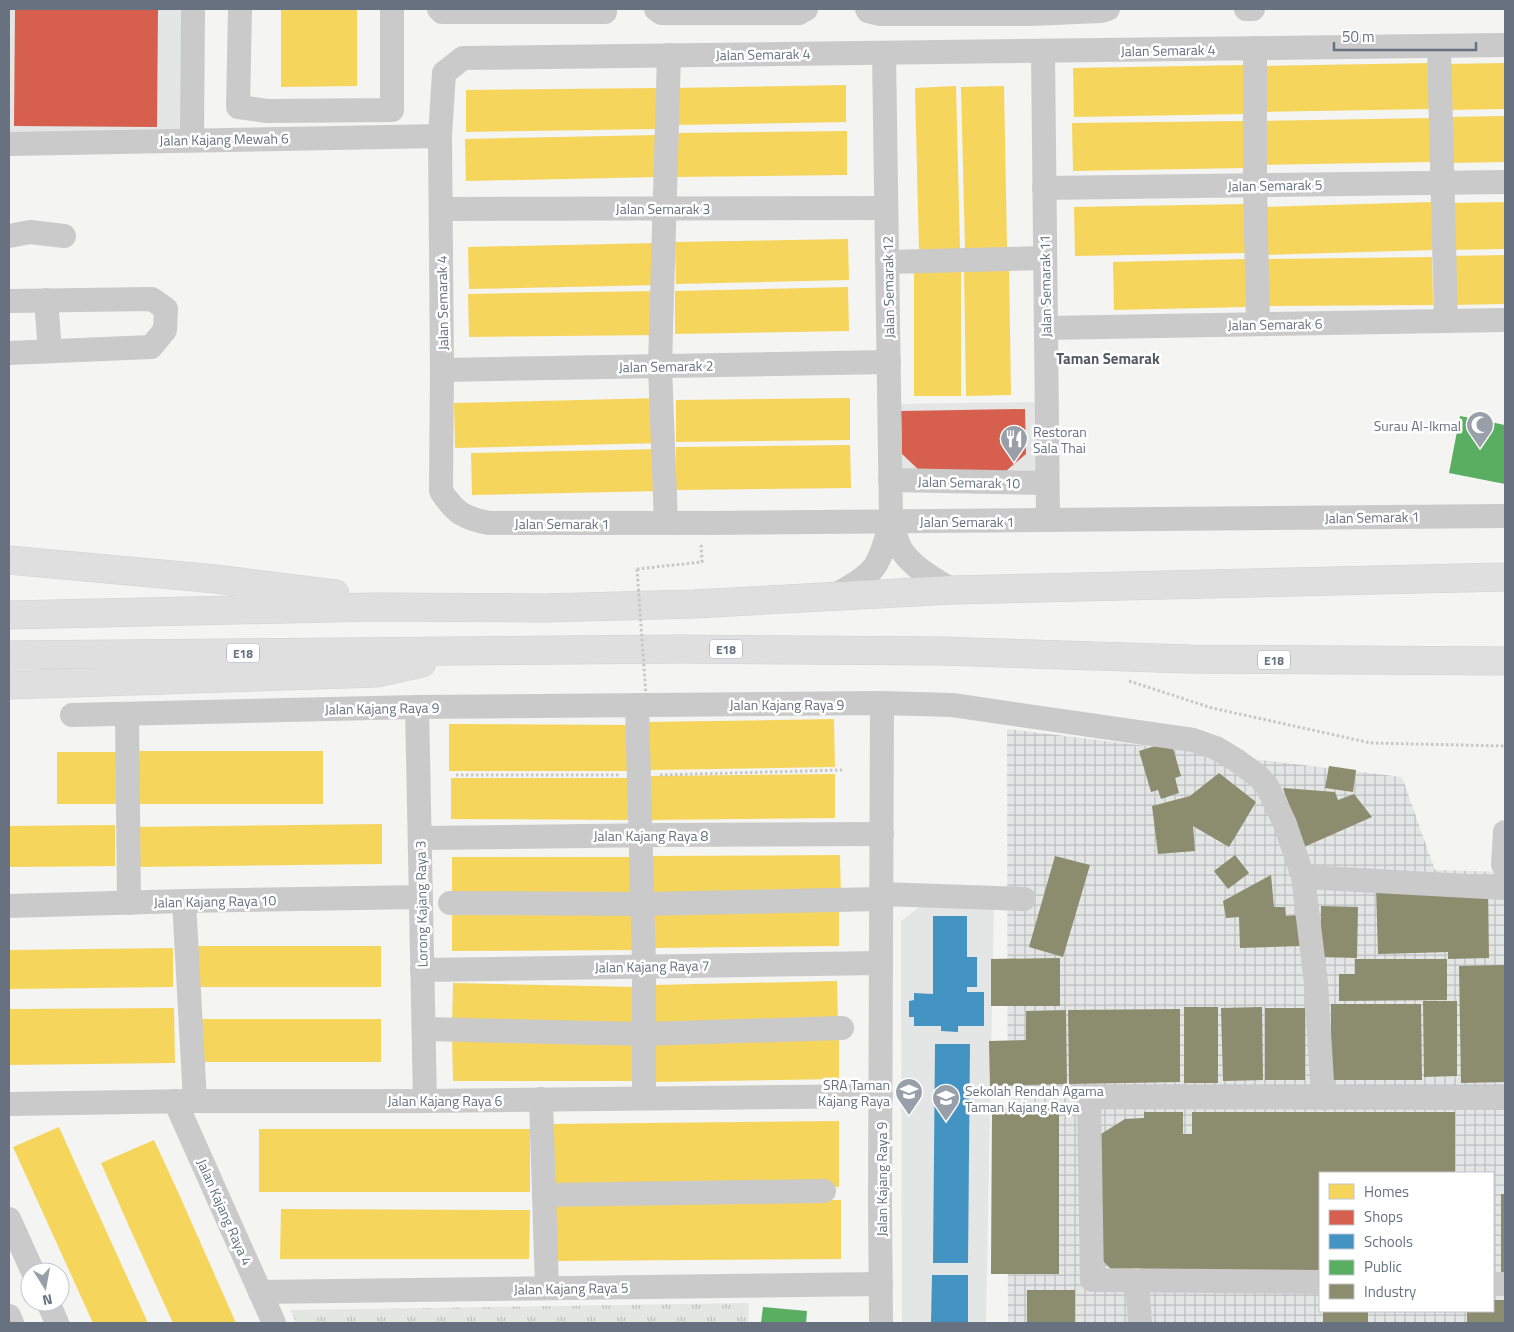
<svg xmlns="http://www.w3.org/2000/svg" width="1514" height="1332" font-family="'Titillium Web',sans-serif">
<defs>
<pattern id="industrial-grid" width="8" height="8" patternUnits="userSpaceOnUse" patternTransform="scale(1.25)"><rect width="8" height="8" fill="#e4e5e5"/><path d="M0 4h8M4 0v8" fill="none" stroke="#bdbebf"/></pattern>
<pattern id="park-tufts" width="24" height="20" patternUnits="userSpaceOnUse" patternTransform="scale(1.25)"><rect width="24" height="20" fill="#e3e6e1"/><path d="M3 7l-1-3M5 7V3M7 7l1-3M15 17l-1-3M17 17v-4M19 17l1-3" fill="none" stroke="#bcbfbc"/></pattern>
</defs>
<rect width="100%" height="100%" fill="#f4f4f3"/>
<!-- built -->
<g fill="#e4e5e5">
<path d="M9,9H187L186,133L9,138Z"/>
<path d="M1039,402L1041,478L897,475L896,404Z"/>
<path d="M994,903L986,1323H902L901,921L923,904Z"/>
</g>
<!-- industrial -->
<path fill="url(#industrial-grid)" fill-rule="evenodd" d="M1007,729L1402,777L1435,870L1505,872V1323H1008ZM1320,1173H1493V1311H1320Z"/>
<!-- park -->
<path fill="url(#park-tufts)" d="M749,1303L748,1323H296L290,1310Z"/>
<!-- homes -->
<g fill="#f6d55c">
<path d="M281,9H357V86L281,87Z"/>
<path d="M1431,63V109L1259,112V66Z"/>
<path d="M1505,63V109L1446,110V64Z"/>
<path d="M1243,65L1244,114L1074,117L1073,68Z"/>
<path d="M846,85V122L673,125V88Z"/>
<path d="M956,86L960,249L919,250L915,88Z"/>
<path d="M1004,86L1007,248L965,249L961,87Z"/>
<path d="M656,88V129L466,132V90Z"/>
<path d="M1505,116V162L1447,163L1446,117Z"/>
<path d="M1431,118L1432,162L1261,165L1260,121Z"/>
<path d="M1244,121L1245,168L1073,171L1072,123Z"/>
<path d="M847,131V175L674,177V133Z"/>
<path d="M657,135L658,177L466,181L465,139Z"/>
<path d="M1432,202L1433,250L1262,255L1261,207Z"/>
<path d="M1505,202V249L1451,250L1450,203Z"/>
<path d="M1246,204V253L1075,256L1074,207Z"/>
<path d="M848,239L849,280L676,284L675,242Z"/>
<path d="M658,243L659,285L469,289L468,247Z"/>
<path d="M1505,255V304L1451,305V256Z"/>
<path d="M1432,257L1433,305L1264,306L1263,259Z"/>
<path d="M1245,259L1246,307L1114,310L1113,262Z"/>
<path d="M1009,267L1011,395L966,396L964,268Z"/>
<path d="M961,268V396H914V269Z"/>
<path d="M848,287L849,331L675,334V291Z"/>
<path d="M659,291L660,335L469,337L468,294Z"/>
<path d="M661,398L662,443L455,448L454,403Z"/>
<path d="M850,398V440L676,442V400Z"/>
<path d="M850,445L851,488L676,490V447Z"/>
<path d="M661,449L662,491L472,495L471,453Z"/>
<path d="M834,719L835,767L649,770V722Z"/>
<path d="M449,724L633,725V771H449Z"/>
<rect x="131" y="751" width="192" height="53"/>
<rect x="57" y="752" width="60" height="52"/>
<path d="M835,774V818L651,820L650,776Z"/>
<path d="M451,778H634V820L451,819Z"/>
<path d="M382,824V864L132,867V827Z"/>
<path d="M115,825V866L9,867V826Z"/>
<path d="M840,855L841,898H651V856Z"/>
<path d="M452,857H638L637,900H452Z"/>
<path d="M839,903V946L654,948L653,905Z"/>
<path d="M637,908V950L452,951V909Z"/>
<rect x="192" y="946" width="189" height="41"/>
<path d="M173,948V987L9,989V950Z"/>
<path d="M837,981L838,1027L654,1031L653,985Z"/>
<path d="M453,983L638,987L637,1032L452,1028Z"/>
<path d="M174,1008L175,1063L9,1065V1009Z"/>
<path d="M195,1019H381V1062H194Z"/>
<path d="M839,1034V1079L654,1082L653,1037Z"/>
<path d="M452,1037H639V1081H453Z"/>
<path d="M839,1121V1187L550,1189V1124Z"/>
<path d="M59,1127L72,1156L148,1323H93L13,1147Z"/>
<rect x="259" y="1129" width="271" height="63"/>
<path d="M154,1140L178,1192L236,1323H173L132,1233L101,1163Z"/>
<path d="M841,1200V1259L552,1261L551,1201Z"/>
<path d="M281,1209L530,1210L529,1259H280Z"/>
</g>
<!-- shops -->
<g fill="#d6604d">
<path d="M15,9H158L157,127L14,126Z"/>
<path d="M1025,409L1026,454L1006,471L921,472L902,454L901,411Z"/>
</g>
<!-- schools -->
<g fill="#4393c3">
<path d="M933,916H967V957H977V987H967V992H984V1026H958V1032L941,1031V1026H914V1017H909V1001L914,1000V993L933,994Z"/>
<path d="M935,1044H970L968,1263H933Z"/>
<path d="M932,1275H968V1323H931Z"/>
</g>
<!-- public -->
<g fill="#5aae61">
<path d="M1460,416L1505,425V484L1449,473Z"/>
<path d="M763,1307L807,1311L806,1323H761Z"/>
</g>
<!-- industry -->
<g fill="#8c8c6e">
<path d="M1171,741L1181,776L1175,778L1179,793L1161,799L1158,790L1151,792L1139,751Z"/>
<path d="M1329,766L1356,770L1353,792L1325,788Z"/>
<path d="M1219,773L1256,802L1229,847L1193,826L1195,851L1158,854L1152,806L1190,796Z"/>
<path d="M1283,788L1335,792L1338,800L1354,794L1372,817L1304,847Z"/>
<path d="M1235,855L1249,873L1228,889L1214,871Z"/>
<path d="M1055,856L1090,865L1063,957L1029,947Z"/>
<path d="M1271,875L1274,907H1285L1286,916L1300,915L1301,946L1240,948L1239,917L1226,918L1223,901Z"/>
<path d="M1376,887L1488,888L1489,958L1448,959V952L1378,954Z"/>
<path d="M1321,906L1358,907L1357,958L1320,957Z"/>
<path d="M1060,958V1006H991V959Z"/>
<path d="M1355,959H1447V1000L1339,1001V974H1355Z"/>
<path d="M1505,965V1082L1461,1083L1459,966Z"/>
<path d="M1423,1001H1457V1076L1424,1077Z"/>
<path d="M1331,1004H1421L1422,1080H1331Z"/>
<rect x="1184" y="1007" width="34" height="76"/>
<path d="M1262,1007L1263,1080L1223,1081L1221,1008Z"/>
<rect x="1265" y="1008" width="40" height="72"/>
<path d="M1180,1009V1082L1069,1084L1068,1010Z"/>
<path d="M1066,1010L1067,1084L990,1086L989,1041L1026,1040V1011Z"/>
<path d="M992,1107L1059,1108V1274H991Z"/>
<path d="M1144,1112H1183V1134H1192V1112H1455V1173H1320V1271H1113L1101,1259V1134L1125,1119L1144,1118Z"/>
<rect x="1501" y="1194" width="4" height="79"/>
<rect x="1027" y="1290" width="48" height="33"/>
<path d="M1493,1300H1504V1323H1467V1311H1493Z"/>
<rect x="1323" y="1311" width="45" height="12"/>
</g>
<g fill="none" stroke-linecap="round" stroke-linejoin="round">
<defs>
<g id="highway">
<path d="M9,560L216,579L335,594"/>
<path d="M9,615L374,607L545,608L694,604L952,590L1505,577"/>
<path d="M9,655L679,649L941,651L1189,659L1505,661"/>
<path d="M9,685L376,673L422,663"/>
</g>
</defs>
<!-- highway casing -->
<use href="#highway" stroke="#d1d2d2" stroke-width="29"/>
<!-- path -->
<g stroke="#c7c7c8" stroke-width="3" stroke-dasharray="2.5 2.5" stroke-linecap="butt">
<path d="M637,569L702,562L701,543"/>
<path d="M1129,681L1212,708L1371,743L1505,746"/>
<path d="M456,775H619"/>
<path d="M660,775L842,770"/>
</g>
<!-- minor -->
<g stroke="#cacacb" stroke-width="24">
<path d="M240,9L238,107L267,111L392,110V9"/>
<path d="M439,9L442,12H605V9"/>
<path d="M656,9L661,13H799L806,9"/>
<path d="M867,9L868,11L880,14H1030L1101,11L1108,9"/>
<path d="M1246,9H1253"/>
<path d="M1505,45L463,58L444,73L440,136L442,370L441,491C455,513 464,518 489,523H700L1505,516"/>
<path d="M1439,46L1446,321"/>
<path d="M1255,48V185L1258,324"/>
<path d="M1043,51L1048,520"/>
<path d="M192,139L193,9"/>
<path d="M9,144L440,136"/>
<path d="M1044,188L1505,182"/>
<path d="M441,209L886,208"/>
<path d="M9,236L30,232L64,236"/>
<path d="M887,262L1045,258"/>
<path d="M46,300L50,351"/>
<path d="M9,301L152,299L166,309L165,330L151,347L9,353"/>
<path d="M1046,328L1505,320"/>
<path d="M442,370L889,362"/>
<path d="M890,480L1047,483"/>
<path d="M891,521C894,531 897,543 902,551C915,569 934,579 952,590"/>
<path d="M666,523L660,366L669,55"/>
<path d="M834,596C847,588 866,579 875,566C883,553 887,536 891,521L884,53"/>
<path d="M637,705L644,966V1098"/>
<path d="M417,707L425,1101"/>
<path d="M127,714L129,903"/>
<path d="M72,715L417,707L882,703L952,705L1193,740L1216,748L1236,760L1258,776L1267,786L1285,824L1303,877L1316,983L1323,1098"/>
<path d="M1505,832L1503,865L1505,864"/>
<path d="M420,838L664,835L882,834"/>
<path d="M1303,877L1505,888"/>
<path d="M881,894L1024,899"/>
<path d="M184,901L195,1101"/>
<path d="M450,903L642,904L881,899"/>
<path d="M9,906L184,901L421,897"/>
<path d="M422,970L881,963"/>
<path d="M424,1029L644,1034L842,1028"/>
<path d="M541,1099L547,1288"/>
<path d="M175,1101L274,1323"/>
<path d="M9,1104L195,1101H425L881,1096"/>
<path d="M544,1195L824,1191"/>
<path d="M9,1219L33,1272"/>
<path d="M1137,1280L1140,1323"/>
<path d="M1320,1282L1092,1280L1089,1097L1505,1098"/>
<path d="M1493,1284H1505"/>
<path d="M260,1292L881,1284"/>
<path d="M48,1302L57,1323"/>
<path d="M9,1316L12,1323"/>
<path d="M881,1323L880,1202L882,703"/>
</g>
<!-- highway -->
<use href="#highway" stroke="#dfdfdf" stroke-width="28"/>
<!-- path-bridge -->
<path stroke="#c7c7c8" stroke-width="3" stroke-dasharray="2.5 2.5" stroke-linecap="butt" d="M637,569L646,696"/>
</g>
<!-- icons -->
<defs>
<symbol id="mosque-pin" viewBox="-11 -11 22 30"><path d="M0 17L-7.5 6A9.5 9.5 0 1 1 7.5 6Z" fill="#989fa8" stroke="#fff"/><path d="M3.5-4.9A6 6 0 1 0 3.5 4.9A5 5 0 1 1 3.5-4.9Z" fill="#fff"/></symbol>
<symbol id="restaurant-pin" viewBox="-11 -11 22 30"><path d="M0 17L-7.5 6A9.5 9.5 0 1 1 7.5 6Z" fill="#989fa8" stroke="#fff"/><path d="M-5-6h1v4h1v-4h1v4h1v-4h1v5L-1.5 .5V6h-2V.5L-5-1ZM5-6V6H3V1.5H1.5Q1.5-4 5-6Z" fill="#fff"/></symbol>
<symbol id="school-pin" viewBox="-11 -11 22 30"><path d="M0 17L-7.5 6A9.5 9.5 0 1 1 7.5 6Z" fill="#989fa8" stroke="#fff"/><path d="M0-5L7-2L0 1L-7-2ZM-4 1L0 2.5L4 1V4Q0 6-4 4Z" fill="#fff"/></symbol>
</defs>
<g fill-rule="evenodd">
<use href="#mosque-pin" x="1464" y="409" width="32" height="43"/>
<use href="#restaurant-pin" x="998" y="423" width="32" height="43"/>
<use href="#school-pin" x="893" y="1076" width="32" height="43"/>
<use href="#school-pin" x="930" y="1082" width="32" height="43"/>
</g>
<g text-anchor="middle" dominant-baseline="central" stroke-width="5" stroke-linejoin="round" paint-order="stroke">
<!-- shield labels -->
<g fill="#fff" stroke="#959ca5" stroke-width="1">
<rect x="710" y="639.5" width="32" height="19" rx="4"/>
<rect x="227" y="643.5" width="32" height="19" rx="4"/>
<rect x="1258" y="650.5" width="32" height="19" rx="4"/>
</g>
<g font-size="12" font-weight="bold" fill="#67717f">
<text x="726" y="649">E18</text>
<text x="243" y="653">E18</text>
<text x="1274" y="660">E18</text>
</g>
<!-- street labels -->
<g font-size="14" fill="#67717f" stroke="#fff">
<text transform="translate(1168 50) rotate(-1)">Jalan Semarak 4</text>
<text transform="translate(763 54) rotate(-1)">Jalan Semarak 4</text>
<text transform="translate(224 139) rotate(-1)">Jalan Kajang Mewah 6</text>
<text transform="translate(1275 185) rotate(-1)">Jalan Semarak 5</text>
<text x="663" y="208">Jalan Semarak 3</text>
<text transform="translate(1045 286) rotate(-91)">Jalan Semarak 11</text>
<text transform="translate(888 287) rotate(-91)">Jalan Semarak 12</text>
<text transform="translate(442 303) rotate(-91)">Jalan Semarak 4</text>
<text transform="translate(1275 324) rotate(-1)">Jalan Semarak 6</text>
<text transform="translate(666 366) rotate(-1)">Jalan Semarak 2</text>
<text transform="translate(969 482) rotate(1)">Jalan Semarak 10</text>
<text transform="translate(1372 517) rotate(-1)">Jalan Semarak 1</text>
<text x="967" y="521">Jalan Semarak 1</text>
<text x="562" y="523">Jalan Semarak 1</text>
<text x="787" y="704">Jalan Kajang Raya 9</text>
<text transform="translate(382 708) rotate(-1)">Jalan Kajang Raya 9</text>
<text x="651" y="835">Jalan Kajang Raya 8</text>
<text transform="translate(215 901) rotate(-1)">Jalan Kajang Raya 10</text>
<text transform="translate(421 904) rotate(-91)">Lorong Kajang Raya 3</text>
<text transform="translate(652 966) rotate(-1)">Jalan Kajang Raya 7</text>
<text x="445" y="1100">Jalan Kajang Raya 6</text>
<text transform="translate(881 1179) rotate(-90)">Jalan Kajang Raya 9</text>
<text transform="translate(225 1212) rotate(66)">Jalan Kajang Raya 4</text>
<text transform="translate(571 1288) rotate(-1)">Jalan Kajang Raya 5</text>
</g>
<!-- poi labels -->
<g font-size="14" fill="#67717f" stroke="#fff" text-anchor="end">
<text x="1461" y="425">Surau Al-Ikmal</text>
<text x="1033" y="431" text-anchor="start">Restoran<tspan x="1033" dy="16">Sala Thai</tspan></text>
<text x="890" y="1084">SRA Taman<tspan x="890" dy="16">Kajang Raya</tspan></text>
<text x="965" y="1090" text-anchor="start">Sekolah Rendah Agama<tspan x="965" dy="16">Taman Kajang Raya</tspan></text>
</g>
<!-- neighbourhood labels -->
<g font-size="15" font-weight="bold" fill="#545b65" stroke="#fff">
<text x="1108" y="358">Taman Semarak</text>
</g>
</g>
<!-- border -->
<rect width="1514" height="1332" fill="none" stroke="#67717f" stroke-width="20"/>
<!-- legend -->
<rect x="1319" y="1172" width="175" height="140" fill="#ffffff" stroke="#c2c6cc"/>
<rect x="1329" y="1184" width="25" height="15" fill="#f6d55c" stroke="#c2c6cc"/>
<text x="1364" y="1197" font-size="15" fill="#67717f">Homes</text>
<rect x="1329" y="1210" width="25" height="15" fill="#d6604d" stroke="#c2c6cc"/>
<text x="1364" y="1222" font-size="15" fill="#67717f">Shops</text>
<rect x="1329" y="1234" width="25" height="15" fill="#4393c3" stroke="#c2c6cc"/>
<text x="1364" y="1247" font-size="15" fill="#67717f">Schools</text>
<rect x="1329" y="1260" width="25" height="15" fill="#5aae61" stroke="#c2c6cc"/>
<text x="1364" y="1272" font-size="15" fill="#67717f">Public</text>
<rect x="1329" y="1284" width="25" height="15" fill="#8c8c6e" stroke="#c2c6cc"/>
<text x="1364" y="1297" font-size="15" fill="#67717f">Industry</text>
<!-- north arrow -->
<g transform="translate(45 1287) rotate(169)"><circle r="24" fill="#ffffff" stroke="#c2c6cc"/>
<path d="M0-4L9 19L0 12L-9 19Z" fill="#989fa8"/>
<text y="-8" font-size="14" font-weight="bold" text-anchor="middle" fill="#67717f">N</text>
</g>
<!-- scale -->
<path d="M1334 42v8h142v-8" fill="none" stroke="#67717f" stroke-width="2.5"/>
<text x="1342" y="42" font-size="15" fill="#67717f" stroke="#ffffff" stroke-width="4" paint-order="stroke">50 m</text>
</svg>
